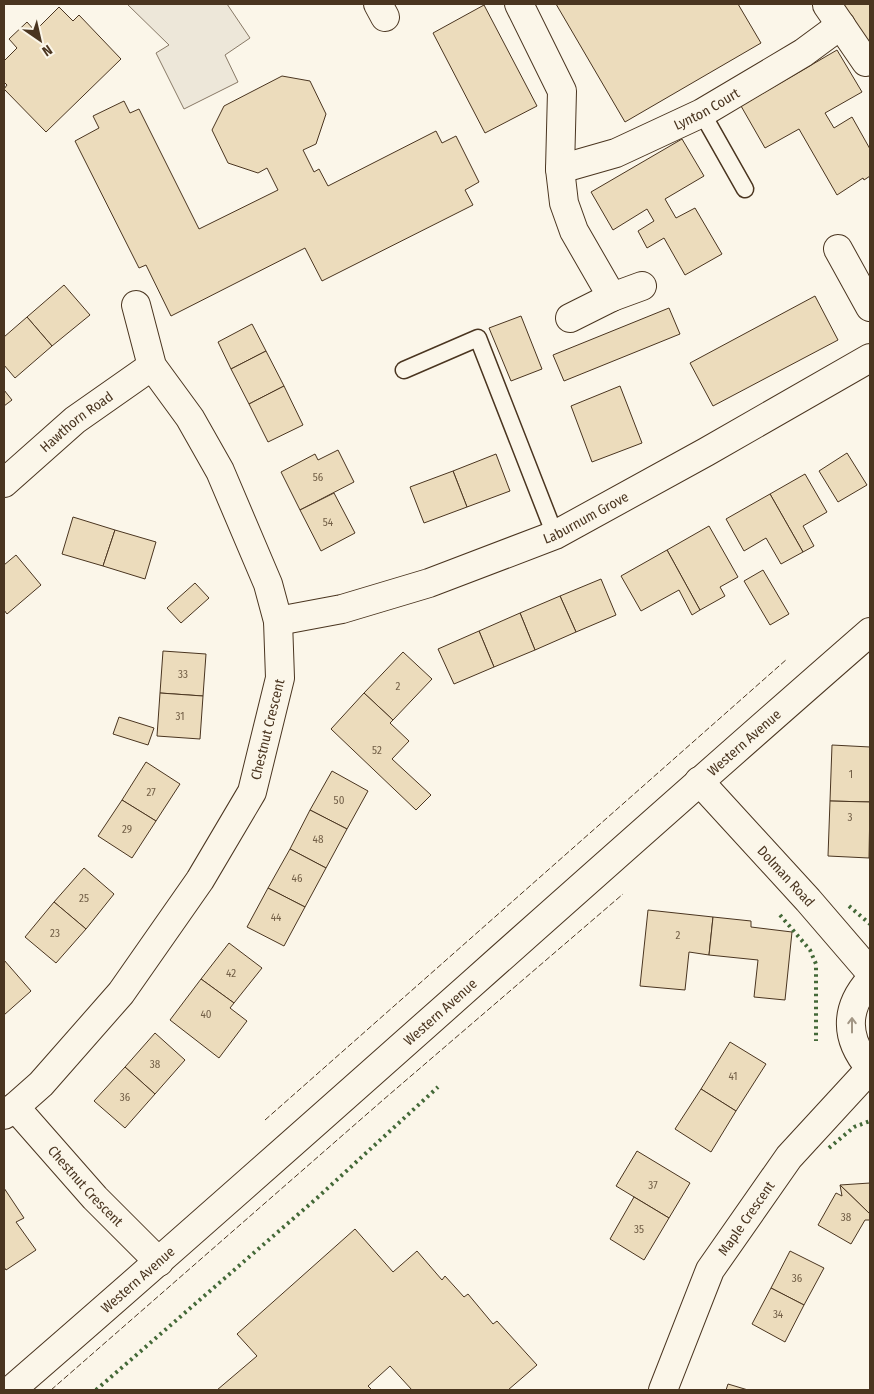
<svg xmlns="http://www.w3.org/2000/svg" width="874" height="1394" font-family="'Fira Sans Condensed',sans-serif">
<rect width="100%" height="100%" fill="#fbf6e9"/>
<!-- parking -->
<path fill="#ede7d9" stroke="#887966" d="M127,4H227L250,38L225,55L238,82L184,109L156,53L169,45Z"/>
<!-- building -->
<g fill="#ecdcbc" stroke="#4a3520">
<path d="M556,4H738L761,43L625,122Z"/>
<path d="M842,4H870V48Z"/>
<path d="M484,5L537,106L485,133L433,33Z"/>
<path d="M59,7L73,21L79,15L121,59L46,132L4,89L7,85L4,82V61L17,48L9,39L27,22L35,31Z"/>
<path d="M837,50L862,92L825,113L834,128L852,117L870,149V176L864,180L863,178L837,195L799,129L765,148L741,106Z"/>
<path d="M282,76L310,81L326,114L316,144L303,150L314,172L319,169L328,186L436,131L442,143L456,136L479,182L465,190L473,205L322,281L305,248L171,316L146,265L139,268L75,141L99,128L93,116L124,101L130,113L139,109L199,229L278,190L267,168L258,173L228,163L212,130L224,106Z"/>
<path d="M682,139L704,176L665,199L676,218L695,208L722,254L685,275L664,238L647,248L638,231L654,221L647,209L613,230L591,192Z"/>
<path d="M64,285L90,315L52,346L27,317Z"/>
<path d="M815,296L838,340L713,406L690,363Z"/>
<path d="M669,308L680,334L564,381L553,355Z"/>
<path d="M521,316L542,369L511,381L489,328Z"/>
<path d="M27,317L52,346L15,378L4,365V337Z"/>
<path d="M252,324L266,351L231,369L218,342Z"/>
<path d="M266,351L284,386L249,404L231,369Z"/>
<path d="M284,386L303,425L268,442L249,404Z"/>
<path d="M620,386L642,443L592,462L571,406Z"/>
<path d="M4,390L12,400L4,406Z"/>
<path d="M338,450L354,482L300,510L281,472L315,454L318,460Z"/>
<path d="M847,453L867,485L838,502L819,471Z"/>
<path d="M496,454L510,491L467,507L453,471Z"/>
<path d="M453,471L467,507L424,523L410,487Z"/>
<path d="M805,474L827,512L803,526L814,546L803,552L770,494Z"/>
<path d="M334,493L355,533L321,551L300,510Z"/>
<path d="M770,494L803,552L781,564L766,538L744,551L726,519Z"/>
<path d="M73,517L115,530L103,566L62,554Z"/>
<path d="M709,526L738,577L720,587L725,596L700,610L667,550Z"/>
<path d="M115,530L156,542L145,579L103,566Z"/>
<path d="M667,550L700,610L692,615L679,590L641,611L621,576Z"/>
<path d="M16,555L41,585L7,614L4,610V565Z"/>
<path d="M763,570L789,614L770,625L744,581Z"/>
<path d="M601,579L616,615L576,632L560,596Z"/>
<path d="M195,583L209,598L181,623L167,608Z"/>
<path d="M560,596L576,632L535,650L520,613Z"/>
<path d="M520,613L535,650L494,667L479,631Z"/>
<path d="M479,631L494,667L454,684L438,649Z"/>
<path d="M163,651L206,654L203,696L160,693Z"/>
<path d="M403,652L432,679L393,720L364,693Z"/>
<path d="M160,693L203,696L200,739L157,736Z"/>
<path d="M364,693L393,720L390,723L409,741L392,759L431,795L416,810L331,729Z"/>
<path d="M119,717L154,728L148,745L113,734Z"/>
<path d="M832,745L870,747V802L830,801Z"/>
<path d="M146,762L180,784L156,821L122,800Z"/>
<path d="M332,771L368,791L347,829L310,810Z"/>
<path d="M122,800L156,821L132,858L98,836Z"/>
<path d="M830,801L870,802L869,858L828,856Z"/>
<path d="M310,810L347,829L326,868L290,849Z"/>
<path d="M290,849L326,868L305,907L268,888Z"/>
<path d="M84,868L114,894L86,929L54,902Z"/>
<path d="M268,888L305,907L284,946L247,927Z"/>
<path d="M54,902L86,929L56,963L25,937Z"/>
<path d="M648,910L713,917L709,955L689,952L685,990L640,986Z"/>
<path d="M713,917L751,921V927L792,932L785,1000L754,997L758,960L709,955Z"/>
<path d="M229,943L262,968L234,1003L201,979Z"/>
<path d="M4,960L31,991L4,1015Z"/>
<path d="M201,979L234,1003L230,1008L247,1021L219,1058L170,1020Z"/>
<path d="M155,1033L185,1060L155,1094L125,1067Z"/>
<path d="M730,1042L766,1064L736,1111L701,1089Z"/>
<path d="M125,1067L155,1094L125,1128L94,1101Z"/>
<path d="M701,1089L736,1111L711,1152L675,1129Z"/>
<path d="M637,1151L690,1183L669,1218L616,1186Z"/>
<path d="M870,1183V1214L840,1185Z"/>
<path d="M840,1185L870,1214V1220H865L851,1244L818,1225L836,1193L842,1196Z"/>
<path d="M4,1188L24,1218L16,1222L36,1250L6,1270L4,1267Z"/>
<path d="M634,1197L669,1218L644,1260L610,1239Z"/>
<path d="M355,1229L393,1272L417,1251L442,1280L445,1276L464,1297L468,1294L493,1324L497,1321L537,1365L508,1390H412L390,1366L368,1386L372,1390H217L257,1356L237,1334Z"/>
<path d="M790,1251L824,1268L804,1305L771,1288Z"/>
<path d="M771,1288L804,1305L785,1342L752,1324Z"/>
<path d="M728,1384L748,1390H726Z"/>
</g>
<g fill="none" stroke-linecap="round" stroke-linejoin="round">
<defs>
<g id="service">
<path d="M702,113L745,189"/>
<path d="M404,370L478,338L555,535"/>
</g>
<g id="minor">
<path d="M378,4L385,17"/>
<path d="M519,4L562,91L560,169L564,203L574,231L612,297"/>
<path d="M827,5L866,62"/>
<path id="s1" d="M560,169L616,153L702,113L803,53L841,25"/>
<path d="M838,249L870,307"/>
<path d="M570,318L612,297L642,286"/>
<path id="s2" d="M4,483L75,420L152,366"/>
<path id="s3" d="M278,621L342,609L429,583L555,535L706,452L870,358"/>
<path id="s4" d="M699,781L808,900L870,972"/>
<path d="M870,980C844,1009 845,1039 870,1068"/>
<path id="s5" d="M15,1107L95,1198L159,1262"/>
<path id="s6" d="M4,1115L15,1107L41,1084L121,993L200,880L252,792L280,678L278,621L268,584L220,471L190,418L152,366L136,305"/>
<path id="s7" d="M663,1390L710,1270L789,1157L870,1069"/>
</g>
<g id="primary">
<path id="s8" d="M11,1390C300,1140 582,883 870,632"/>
</g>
</defs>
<!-- service casing -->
<use href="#service" stroke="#4a3520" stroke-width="19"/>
<!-- minor casing -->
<use href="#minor" stroke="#4a3520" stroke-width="30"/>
<!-- primary casing -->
<use href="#primary" stroke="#4a3520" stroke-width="30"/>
<!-- service -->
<use href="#service" stroke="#fbf6e9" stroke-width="16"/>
<!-- minor -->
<use href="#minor" stroke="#fbf6e9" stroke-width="28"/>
<!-- primary -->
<use href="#primary" stroke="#fbf6e9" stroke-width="28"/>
<!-- hedge -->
<g stroke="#436837" stroke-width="4" stroke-dasharray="2.5 4" stroke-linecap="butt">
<path d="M849,906L870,924"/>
<path d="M780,915L810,950L816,964V1041"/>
<path d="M829,1148L854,1127L870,1121"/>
<path d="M96,1390L317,1198L438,1087"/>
</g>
<!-- fence -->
<g stroke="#4a3520" stroke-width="1" stroke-dasharray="6 2.5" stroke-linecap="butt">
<path d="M265,1120L787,659"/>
<path d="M51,1390L383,1100L623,894"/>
</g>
</g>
<!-- one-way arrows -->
<defs><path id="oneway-shaft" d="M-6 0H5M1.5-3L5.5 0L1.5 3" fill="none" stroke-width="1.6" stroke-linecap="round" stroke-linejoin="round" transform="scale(1.25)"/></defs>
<use stroke="#a29684" href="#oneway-shaft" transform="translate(852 1025) rotate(-90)"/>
<g text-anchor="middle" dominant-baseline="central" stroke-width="4" stroke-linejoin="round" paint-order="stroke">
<!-- number labels -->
<g font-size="11" fill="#725f47">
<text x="318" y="477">56</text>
<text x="328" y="522">54</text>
<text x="183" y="674">33</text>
<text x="398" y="686">2</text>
<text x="180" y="716">31</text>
<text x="377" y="750">52</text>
<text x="851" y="774">1</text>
<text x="151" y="792">27</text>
<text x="339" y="800">50</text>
<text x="850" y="817">3</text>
<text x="127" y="829">29</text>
<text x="318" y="839">48</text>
<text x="297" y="878">46</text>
<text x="84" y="898">25</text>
<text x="276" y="917">44</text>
<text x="55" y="933">23</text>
<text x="678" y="935">2</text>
<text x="231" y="973">42</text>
<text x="206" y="1014">40</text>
<text x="155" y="1064">38</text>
<text x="733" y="1076">41</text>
<text x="125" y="1097">36</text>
<text x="653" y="1185">37</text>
<text x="846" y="1217">38</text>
<text x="639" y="1229">35</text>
<text x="797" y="1278">36</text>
<text x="778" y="1314">34</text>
</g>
<!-- street labels -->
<g font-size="14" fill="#4a3520" stroke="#fbf6e9">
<text stroke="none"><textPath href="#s1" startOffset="159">Lynton Court</textPath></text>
<text stroke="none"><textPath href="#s2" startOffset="95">Hawthorn Road</textPath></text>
<text stroke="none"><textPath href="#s3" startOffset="326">Laburnum Grove</textPath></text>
<text stroke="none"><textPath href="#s6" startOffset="474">Chestnut Crescent</textPath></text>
<text stroke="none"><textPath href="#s8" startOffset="978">Western Avenue</textPath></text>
<text stroke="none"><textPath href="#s4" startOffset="129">Dolman Road</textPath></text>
<text stroke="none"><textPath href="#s8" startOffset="572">Western Avenue</textPath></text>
<text stroke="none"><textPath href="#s5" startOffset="106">Chestnut Crescent</textPath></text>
<text stroke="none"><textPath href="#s7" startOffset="192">Maple Crescent</textPath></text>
<text stroke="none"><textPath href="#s8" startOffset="168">Western Avenue</textPath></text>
</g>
</g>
<!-- border -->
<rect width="874" height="1394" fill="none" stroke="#4a3520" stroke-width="10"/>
<!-- north arrow -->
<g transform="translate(40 40) rotate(146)" stroke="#fbf6e9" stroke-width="4" paint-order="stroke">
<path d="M0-4L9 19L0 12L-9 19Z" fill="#4a3520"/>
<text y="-8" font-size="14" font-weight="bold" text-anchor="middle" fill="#4a3520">N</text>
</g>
</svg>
